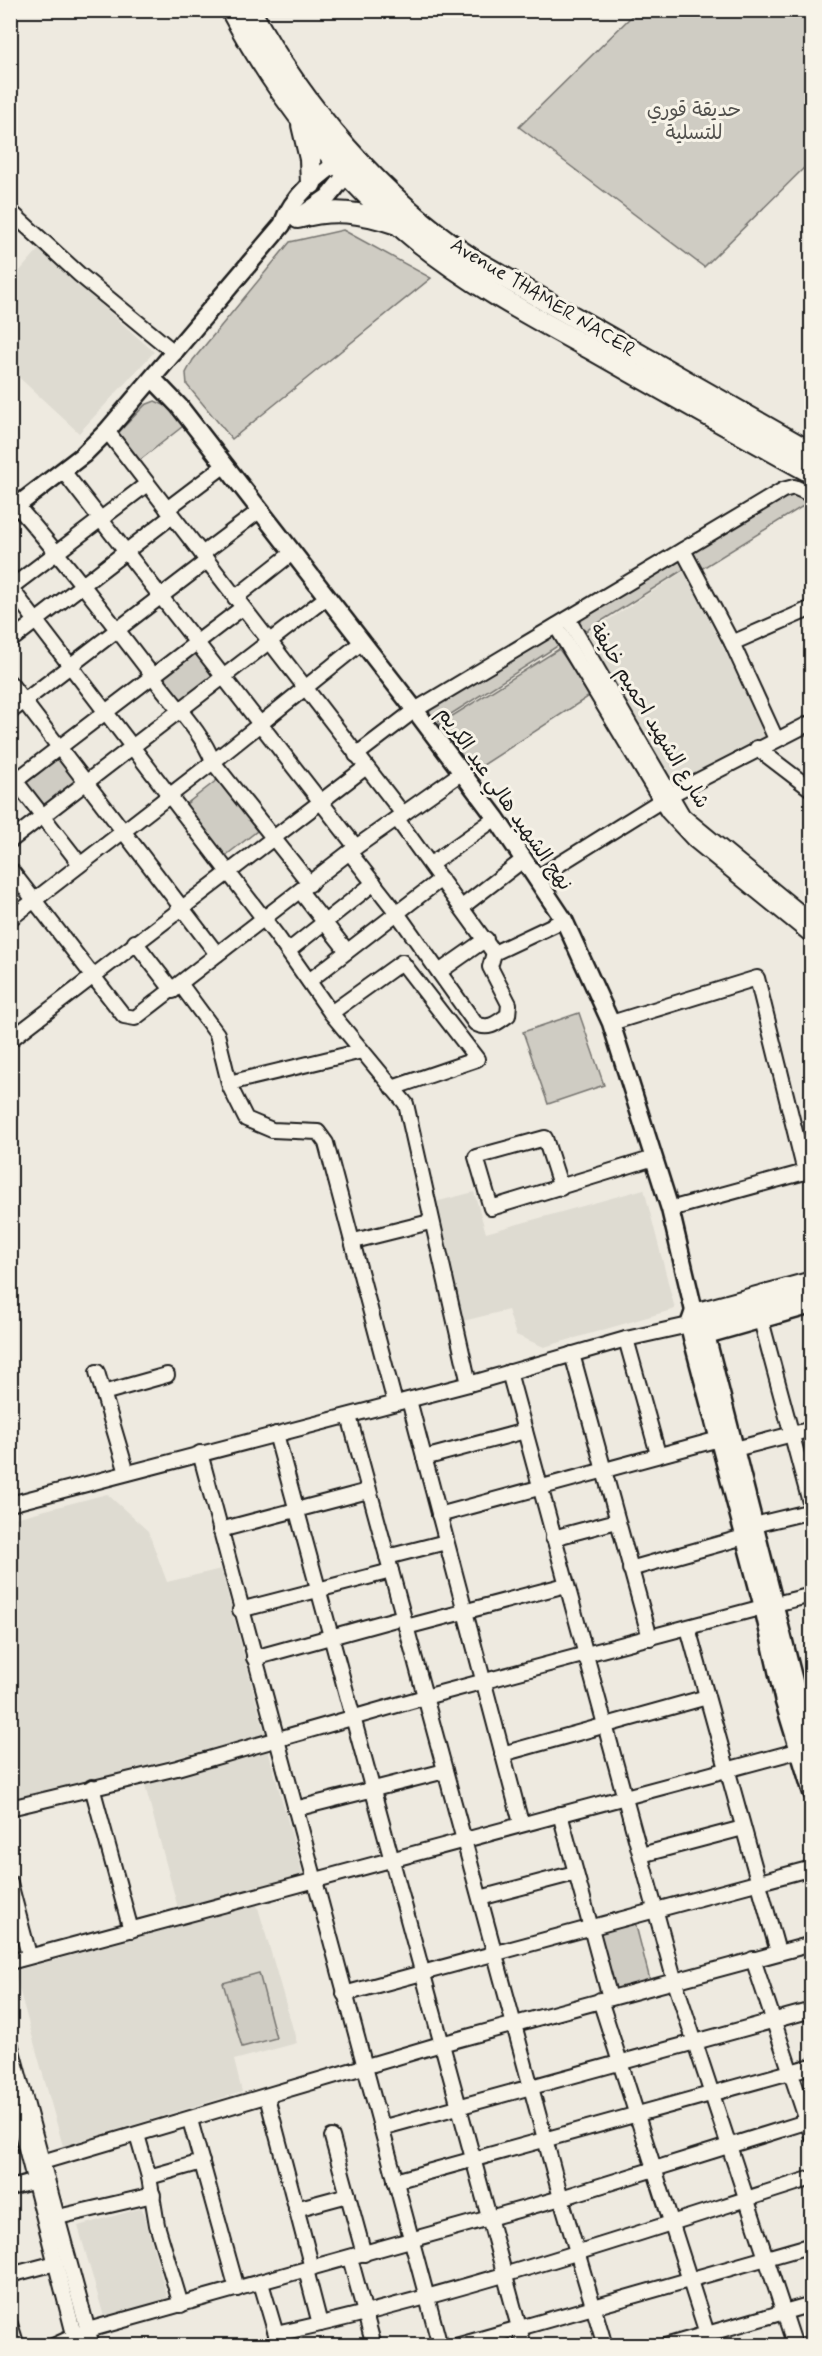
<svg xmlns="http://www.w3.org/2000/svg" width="822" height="2356" font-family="Mynerve,'Playpen Sans Arabic',sans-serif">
<rect width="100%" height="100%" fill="#eeeae0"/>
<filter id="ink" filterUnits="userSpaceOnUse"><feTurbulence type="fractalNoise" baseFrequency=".0167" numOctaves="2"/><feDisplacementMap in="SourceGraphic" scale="12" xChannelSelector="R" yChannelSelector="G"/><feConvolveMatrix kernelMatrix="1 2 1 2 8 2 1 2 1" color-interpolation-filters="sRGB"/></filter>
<g filter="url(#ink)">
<!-- built -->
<g fill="#dedbd1">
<path d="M39,249L154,352L79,433L11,370V281Z"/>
<path d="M684,571L768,735L671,786L583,636Z"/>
<path d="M644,1189L675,1309L544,1347L516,1335L508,1310L463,1321L435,1202L474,1192L486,1233Z"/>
<path d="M107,1494L148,1531L167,1582L221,1569L265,1734L11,1802V1519Z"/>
<path d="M268,1750L303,1875L178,1908L144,1782Z"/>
<path d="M257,1904L297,2043L234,2060L242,2092L63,2146L14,1971Z"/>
<path d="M142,2208L168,2299L104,2317L78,2226Z"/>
</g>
<!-- green -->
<g fill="#cfccc3" stroke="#767470" stroke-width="1.5">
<path d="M638,10L811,11V161L704,267L519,127Z"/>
<path d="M343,230L431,278L232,439L187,385L186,373L193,360L290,242Z"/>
<path d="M155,401L175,410L187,423L140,460L118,433L145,405Z"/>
<path d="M789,491L808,503L698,571L686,553Z"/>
<path d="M678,555L686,568L581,634L572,620Z"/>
<path d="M550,633L559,645L437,723L426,707Z"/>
<path d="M559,649L591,695L474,771L438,725Z"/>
<path d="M196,653L213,676L179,702L162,679Z"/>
<path d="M59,757L77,780L43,807L25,784Z"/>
<path d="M217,780L257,831L225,856L185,805Z"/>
<path d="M579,1013L604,1085L548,1104L523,1032Z"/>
<path d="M635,1922L650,1980L614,1990L598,1932Z"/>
<path d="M259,1973L276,2038L242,2047L223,1983Z"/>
</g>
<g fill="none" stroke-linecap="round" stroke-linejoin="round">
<defs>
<g id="minor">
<path d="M10,211L80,275L175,353"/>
<path d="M107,431L403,814"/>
<path d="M63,471L356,847"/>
<path d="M17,506C65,561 110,620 155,679C174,705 202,732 213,762L310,884"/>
<path d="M167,509L225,465"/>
<path d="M683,550L732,643L776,739"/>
<path d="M202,554L259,511"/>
<path d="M10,587L277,936L331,1013L406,1104L469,1384"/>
<path d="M10,588L147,484"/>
<path d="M235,598L292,553"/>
<path d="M568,619L683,816L812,922"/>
<path d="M556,626L668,812L694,840L812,936"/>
<path d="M10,641L172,516"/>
<path d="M732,643L812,608"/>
<path d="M10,683L217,954"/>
<path d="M10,712L207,561"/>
<path d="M757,748L812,790"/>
<path d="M356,755L415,710L783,490L794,487L812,495"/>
<path d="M10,774L80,864"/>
<path d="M10,785L242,608"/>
<path d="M397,819L494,953"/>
<path d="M10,841L327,597"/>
<path d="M350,853L397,913L475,1023C488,1031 497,1023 508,1015L509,1004L490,967L494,953L564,920"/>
<path d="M431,864L496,818"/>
<path d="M10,869L124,1016L135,1018L356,847L461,773"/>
<path d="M537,878L670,795L812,722"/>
<path d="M300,891L347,951"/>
<path d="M462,907L523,860"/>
<path d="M10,919L213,762L362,642"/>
<path d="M135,942L173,991"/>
<path d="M288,951L374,883"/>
<path d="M439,972L486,939"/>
<path d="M309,981L441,879"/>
<path d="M181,985L217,1034L230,1087L246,1119L272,1130L318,1132L326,1143L395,1403"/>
<path d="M331,1013L402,962L477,1059L392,1088"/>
<path d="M611,1023L757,978L805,1172L670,1209"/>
<path d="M10,1040L366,767"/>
<path d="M229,1083L362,1051"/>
<path d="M561,1188L545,1138L476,1157L491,1208L654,1158"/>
<path d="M354,1241L430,1222"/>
<path d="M694,1311L812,1279"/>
<path d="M761,1320L812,1510"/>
<path d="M626,1339L658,1454"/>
<path d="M572,1354L650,1638"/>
<path d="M97,1372L127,1473"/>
<path d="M509,1372L675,1982L795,2346"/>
<path d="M103,1393L167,1375"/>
<path d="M409,1400L521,1823"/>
<path d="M349,1416L561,2198L605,2346"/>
<path d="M276,1434L524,2346"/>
<path d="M735,1449L812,1429"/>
<path d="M200,1453L440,2346"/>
<path d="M424,1458L525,1431"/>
<path d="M10,1504L469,1384L626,1339L689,1325"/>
<path d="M439,1515L719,1439"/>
<path d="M754,1525L812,1511"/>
<path d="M220,1530L368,1491"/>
<path d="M553,1538L617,1521"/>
<path d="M387,1557L446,1542"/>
<path d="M630,1569L744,1537"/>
<path d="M775,1604L812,1595"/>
<path d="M240,1610L391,1571"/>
<path d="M406,1627L566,1585"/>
<path d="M688,1628L778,1952"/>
<path d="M254,1658L403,1617"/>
<path d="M502,1754L707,1697"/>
<path d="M92,1787L131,1930"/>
<path d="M10,1808L177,1768L425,1697L763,1607"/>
<path d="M295,1809L445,1771"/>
<path d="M560,1814L610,1998"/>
<path d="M641,1855L743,1828"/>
<path d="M10,1883L29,1955"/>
<path d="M480,1898L575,1873"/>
<path d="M753,1959L812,2136"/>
<path d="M10,1962L797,1751"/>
<path d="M344,1994L812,1868"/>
<path d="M600,2000L711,2346"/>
<path d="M10,2043L92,2346"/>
<path d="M10,2086L77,2346"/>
<path d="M267,2097L312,2268"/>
<path d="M190,2120L237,2289"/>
<path d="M381,2128L812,2010"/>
<path d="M137,2135L149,2177L157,2225L181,2305"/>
<path d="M332,2137L364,2254"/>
<path d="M32,2165L441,2044L812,1944"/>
<path d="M149,2177L202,2162"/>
<path d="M395,2181L812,2066"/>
<path d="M10,2188L36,2181"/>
<path d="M296,2209L348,2195"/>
<path d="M58,2217L153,2195"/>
<path d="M350,2258L374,2346"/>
<path d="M306,2270L320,2324"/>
<path d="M10,2275L56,2263"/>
<path d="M261,2283L276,2334V2346"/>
<path d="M10,2324L17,2346"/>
<path d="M276,2334C457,2295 635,2234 812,2178"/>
<path d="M53,2346L88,2330L561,2198L812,2120"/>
<path d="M456,2346L812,2245"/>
<path d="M665,2346L812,2304"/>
</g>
<g id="major">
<path d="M302,215L328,197L354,165"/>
<path d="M153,379L179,406L415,710L496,818L564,920L611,1023L670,1209L694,1311L703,1323L812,1752"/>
<path d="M10,511L83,455L107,431L282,225C293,194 321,174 346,156"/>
<path d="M694,1311L689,1325L692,1338L763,1607L784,1702L812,1793"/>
<path d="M694,1325L812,1292"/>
<path d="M696,1338L812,1305"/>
</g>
<g id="highway">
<path d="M231,10C278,98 342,179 419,242C471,284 531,316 589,348C663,390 737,432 812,473"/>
<path d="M250,10C303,107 381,198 472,259L812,453"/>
<path d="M302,125L310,159L311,184"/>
<path d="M298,218C333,208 360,212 394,223"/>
</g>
</defs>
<!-- minor casing -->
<use href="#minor" stroke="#1c1c1c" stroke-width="18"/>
<!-- major casing -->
<use href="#major" stroke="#1c1c1c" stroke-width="21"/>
<!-- highway casing -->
<use href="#highway" stroke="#1c1c1c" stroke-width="24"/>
<!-- minor -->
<use href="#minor" stroke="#f7f3e8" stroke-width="14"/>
<!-- major -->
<use href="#major" stroke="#f7f3e8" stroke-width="16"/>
<!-- highway -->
<use href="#highway" stroke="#f7f3e8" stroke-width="20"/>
</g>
</g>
<g text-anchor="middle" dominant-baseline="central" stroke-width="6" stroke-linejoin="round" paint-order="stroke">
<!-- park labels -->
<g font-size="20" fill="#52514e" stroke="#f7f3e8">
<text x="694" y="110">حديقة قوري<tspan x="694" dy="23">للتسلية</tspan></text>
</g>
<!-- street labels -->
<g font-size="20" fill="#1c1c1c" stroke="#f7f3e8">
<text transform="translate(543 298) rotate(31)">Avenue THAMER NACER</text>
<text transform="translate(649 716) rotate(59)">شارع الشهيد احميم خليفة</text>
<text transform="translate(504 799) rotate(55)">نهج الشهيد هالي عبد الكريم</text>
</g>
</g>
<!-- margin -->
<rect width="822" height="2356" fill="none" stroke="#f7f3e8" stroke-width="36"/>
<rect x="18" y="18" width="786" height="2320" fill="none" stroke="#1c1c1c" stroke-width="2" filter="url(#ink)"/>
</svg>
